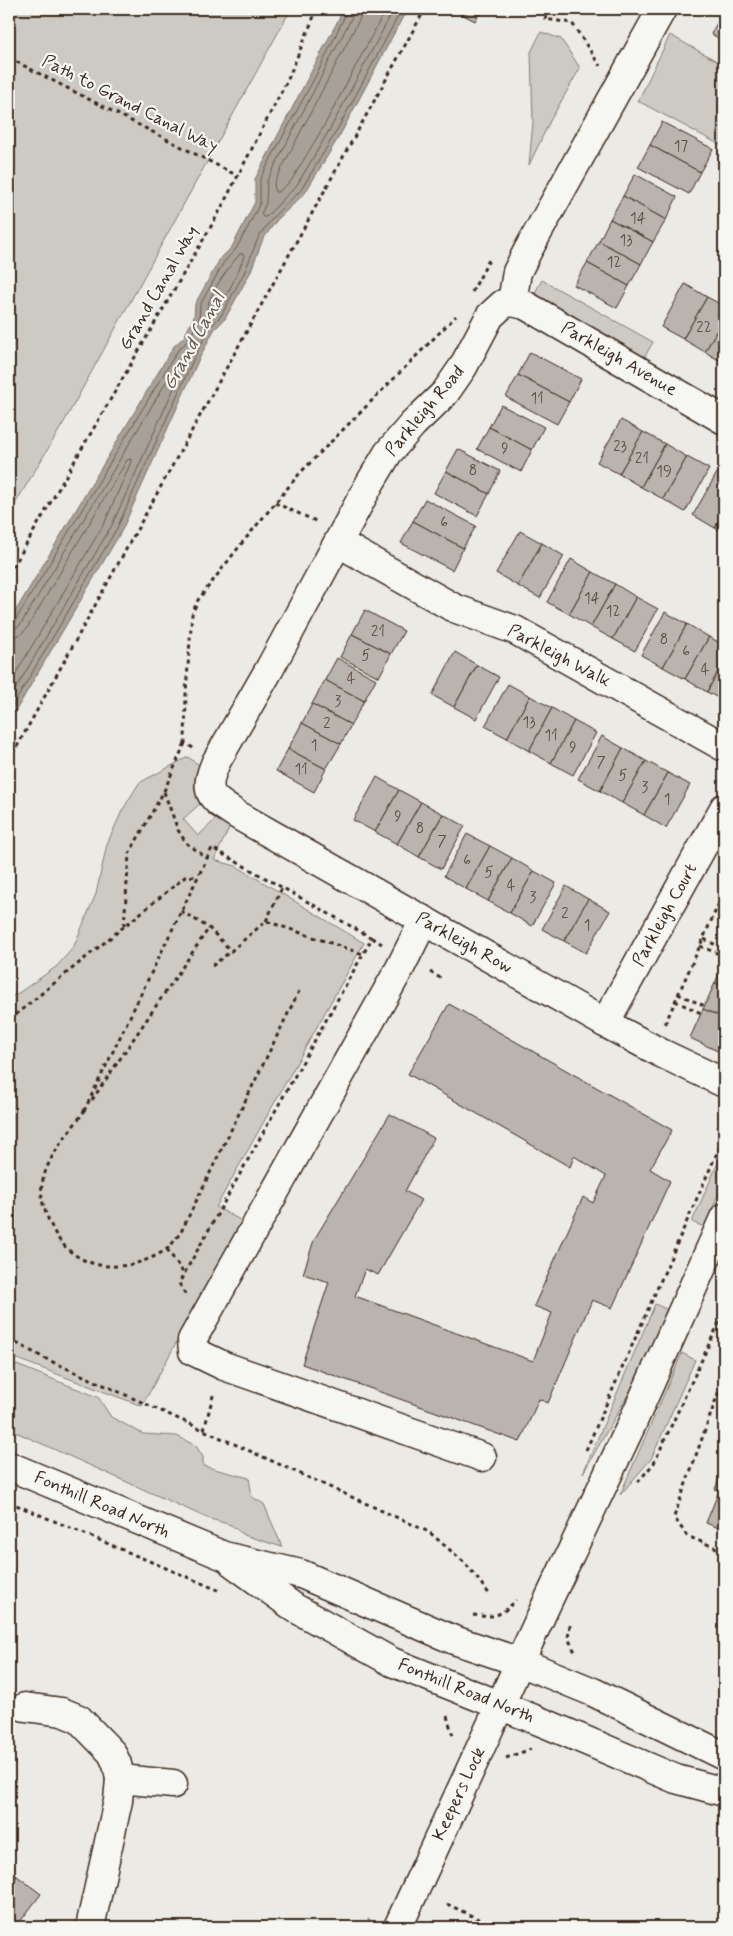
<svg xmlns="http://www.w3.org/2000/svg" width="733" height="1936" font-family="Mynerve,sans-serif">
<rect width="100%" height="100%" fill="#ebeae5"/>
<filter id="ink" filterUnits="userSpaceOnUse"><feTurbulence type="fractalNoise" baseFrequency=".02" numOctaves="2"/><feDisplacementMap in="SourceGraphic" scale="10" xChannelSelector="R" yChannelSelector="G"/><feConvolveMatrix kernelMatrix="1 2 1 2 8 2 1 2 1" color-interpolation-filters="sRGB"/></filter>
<g filter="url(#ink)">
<!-- green -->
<g fill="#cdcac4" stroke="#847a71">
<path d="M9,9H291L64,422L9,514Z"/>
<path d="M541,32L561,39L580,68L550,121L529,165L533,122L531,52Z"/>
<path d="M670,35L724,65V147L638,101Z"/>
<path d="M542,280L653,342L644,358L533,296Z"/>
<path d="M188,757L199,765L197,776L202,802L183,819L198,836L217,818L230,826L214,860L236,866L364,943L216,1207L242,1221L142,1406L9,1356V997L17,994L56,967L73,948L96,894L107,844L122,811L139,783Z"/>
<path d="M724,1149V1182L704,1227L692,1222Z"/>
<path d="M655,1304L668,1310L641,1372L583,1473Z"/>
<path d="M682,1353L695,1360L651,1459L620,1495Z"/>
<path d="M9,1362L98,1397L111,1417L143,1434L177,1436L196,1446L203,1457V1466L249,1478L252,1497L264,1504L282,1547L244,1535L231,1525L207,1518L9,1429Z"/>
</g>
<!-- water -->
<path fill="#a8a198" stroke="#7c7167" d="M344,9H407L340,135L305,193L277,220L263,239L250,273L225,319L214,330L198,361L122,530L9,722V622L174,346L184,337L194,317L195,304L220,259L232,247L255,202V179Z"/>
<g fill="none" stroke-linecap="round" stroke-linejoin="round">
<!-- shore -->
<g stroke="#675a4f" stroke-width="1">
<path d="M354,9L353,15L267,181L266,203L261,214L263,217H266L297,185L330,129L394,9"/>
<path d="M362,9L360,18L274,183L275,192H278L291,181L324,126L386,9"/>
<path d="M240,254H243L244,256C240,269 219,316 207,319C201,304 229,266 240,254Z"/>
<path d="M9,624L15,621L178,350L189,340L199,319L200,305L224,262L236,249L246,231L260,203V179L321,66L348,9"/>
<path d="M9,630L15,629L21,624L183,354L188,352L189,355L112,525L9,700"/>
<path d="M9,637L20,635L27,628L127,460L131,459V462L105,522L9,685"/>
<path d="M9,712L117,528L194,358L210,327L221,316L245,271L259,236L274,216L301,190L336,132L402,9"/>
</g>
</g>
<!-- building -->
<g fill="#bab4ae" stroke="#3b2a1e">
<path d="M452,9H482L475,21Z"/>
<path d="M723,12L724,13V41L711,34Z"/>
<path d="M662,122L713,149L700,172L650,145Z"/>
<path d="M650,145L700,172L689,194L638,167Z"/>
<path d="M635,174L677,197L666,220L623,196Z"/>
<path d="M623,196L666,220L653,242L610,219Z"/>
<path d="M610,219L653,242L641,264L599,241Z"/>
<path d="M599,241L641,264L629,286L587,263Z"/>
<path d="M587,263L629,286L617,308L574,285Z"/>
<path d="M685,284L707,297L683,339L661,327Z"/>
<path d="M707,297L724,306V317L705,352L683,339Z"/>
<path d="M724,317V363L705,352Z"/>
<path d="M530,352L581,379L569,402L518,375Z"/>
<path d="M518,375L569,402L557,424L506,397Z"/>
<path d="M501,405L544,427L532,450L489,427Z"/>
<path d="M621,420L643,432L619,474L597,462Z"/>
<path d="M489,427L532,450L521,472L477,449Z"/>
<path d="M643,432L665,444L641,487L619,474Z"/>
<path d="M665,444L687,457L663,499L641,487Z"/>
<path d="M458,449L500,471L489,494L446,471Z"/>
<path d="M687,457L709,469L685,512L663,499Z"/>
<path d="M446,471L489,494L477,516L434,493Z"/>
<path d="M717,473L724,477V511L715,528L693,515Z"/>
<path d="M425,499L476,526L463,548L413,521Z"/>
<path d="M724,511V533L715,528Z"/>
<path d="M413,521L463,548L452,570L401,543Z"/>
<path d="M520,531L542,543L518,586L496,573Z"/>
<path d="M542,543L564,556L540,598L518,586Z"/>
<path d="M571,559L593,572L569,614L547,602Z"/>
<path d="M593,572L615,584L591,627L569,614Z"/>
<path d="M615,584L636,597L613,639L591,627Z"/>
<path d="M636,597L658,609L635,651L613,639Z"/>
<path d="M365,610L404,631L391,654L352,634Z"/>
<path d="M665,612L687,624L663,667L641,655Z"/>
<path d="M687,624L709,637L685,679L663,667Z"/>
<path d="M352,634L391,654L379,677L340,657Z"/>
<path d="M709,637L724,645V661L707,692L685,679Z"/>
<path d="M455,652L477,665L454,707L432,695Z"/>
<path d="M337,658L376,679L364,701L325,680Z"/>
<path d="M724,661V701L707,692Z"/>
<path d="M477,665L499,677L476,719L454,707Z"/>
<path d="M325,680L364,701L351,725L312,704Z"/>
<path d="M508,684L530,696L507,738L485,726Z"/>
<path d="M530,696L552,708L529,751L507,738Z"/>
<path d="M312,704L351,725L341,744L302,723Z"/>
<path d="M552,708L574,721L551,763L529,751Z"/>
<path d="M574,721L596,733L573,775L551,763Z"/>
<path d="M302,723L341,744L326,769L288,749Z"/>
<path d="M602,736L623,748L600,791L578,779Z"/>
<path d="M623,748L646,761L622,803L600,791Z"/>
<path d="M288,749L326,769L314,792L276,771Z"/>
<path d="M646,761L668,773L644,815L622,803Z"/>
<path d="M668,773L690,785L666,828L644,815Z"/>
<path d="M377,777L399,790L375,832L353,820Z"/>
<path d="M399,790L421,802L397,844L375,832Z"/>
<path d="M421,802L443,814L419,857L397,844Z"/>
<path d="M443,814L465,826L441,869L419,857Z"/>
<path d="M467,834L490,846L466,889L444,876Z"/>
<path d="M490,846L512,858L488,901L466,889Z"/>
<path d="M512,858L534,871L510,913L488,901Z"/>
<path d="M534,871L556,883L532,926L510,913Z"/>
<path d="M566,886L588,899L564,941L542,929Z"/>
<path d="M588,899L610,911L586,953L564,941Z"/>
<path d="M724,962V987L715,983Z"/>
<path d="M715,983L724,987V1018L703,1009Z"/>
<path d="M449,1004L672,1130L650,1169L670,1181L612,1308L592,1300L548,1403L539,1399L520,1442L302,1364L329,1282L303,1274L314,1240L390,1114L434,1138L405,1191L421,1200L378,1275L365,1269L355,1296L533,1361L552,1313L534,1306L583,1197L593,1203L606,1176L574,1156L570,1167L408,1074Z"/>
<path d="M703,1009L724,1018V1054L690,1038Z"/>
<path d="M724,1466V1530L706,1523L719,1491L715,1489Z"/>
<path d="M9,1869L17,1876L9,1886Z"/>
<path d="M17,1876L41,1894L16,1927L9,1921V1886Z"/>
</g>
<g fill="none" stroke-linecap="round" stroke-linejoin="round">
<defs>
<g id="minor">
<path d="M512,302L517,272L527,252L662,9"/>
<path d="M724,420L525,305L512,302L503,304L490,316L463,367L445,393L413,424L388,453L370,483L270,668L216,762C201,796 213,799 241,817L605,1023L661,1053L724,1083"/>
<path d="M339,543L454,608L515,630L724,747"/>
<path d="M424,920L400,968L192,1340L193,1351L224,1366L482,1457"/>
<path d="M605,1023L724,808"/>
<path d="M25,1707L62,1712L79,1719L112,1753L117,1764L120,1779L118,1801L90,1927"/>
<path d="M120,1779L173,1784"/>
<path d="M398,1927L547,1603L630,1428L724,1218"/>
</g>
<g id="major">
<path d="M9,1466L224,1556L301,1574L454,1640L520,1662L593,1692L724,1756"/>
<path d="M233,1563L295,1608L392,1662L549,1725L676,1779L724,1792"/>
</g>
</defs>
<!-- minor casing -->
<use href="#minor" stroke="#3b2a1e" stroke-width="31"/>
<!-- major casing -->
<use href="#major" stroke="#3b2a1e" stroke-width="31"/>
<!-- path -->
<g stroke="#3b2a1e" stroke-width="3" stroke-dasharray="4 4" stroke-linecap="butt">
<path d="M551,9L545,19L572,23L600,66"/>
<path d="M9,58L238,176"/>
<path d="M472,292L489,260"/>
<path d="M275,503L318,522"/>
<path d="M9,574L217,216L288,79L317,9"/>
<path d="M193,748L185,743L186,692L192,614L198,600L242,543L300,473L456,316"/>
<path d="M9,761L425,9"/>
<path d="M164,792L178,830L186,843L207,858"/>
<path d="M181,911L209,928L231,951L266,921L363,954"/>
<path d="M266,921L282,888"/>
<path d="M124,926L129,854L164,791L185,743"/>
<path d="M372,938L382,944"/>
<path d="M704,939L724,949"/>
<path d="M700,946L724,956"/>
<path d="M212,966L231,951"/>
<path d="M430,972L442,979"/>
<path d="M678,994L705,1006"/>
<path d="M675,1001L701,1013"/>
<path d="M9,1020L185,877L197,876"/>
<path d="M665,1024L724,892"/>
<path d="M92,1100L209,928"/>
<path d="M85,1110C70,1132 46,1157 42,1185C40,1199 45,1213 51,1225C71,1272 124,1276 164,1251C171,1247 176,1238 181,1232L300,989"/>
<path d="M84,1111L212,848L372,938L179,1283L185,1294"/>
<path d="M718,1128L724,1114"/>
<path d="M167,1249L184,1274"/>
<path d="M9,1339L44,1358L429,1532L465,1563L491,1596"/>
<path d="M724,1377L674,1517L687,1536L724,1551"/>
<path d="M204,1430L214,1392"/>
<path d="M586,1450L724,1137"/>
<path d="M638,1482L654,1463L724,1312"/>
<path d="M9,1502L218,1590"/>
<path d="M473,1615C495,1618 501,1616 516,1600"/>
<path d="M570,1625L568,1638L576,1654"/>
<path d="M447,1716L453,1736"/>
<path d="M506,1758L531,1749"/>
<path d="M447,1904L495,1927"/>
<path d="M365,1927L369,1919"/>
</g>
<!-- minor -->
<use href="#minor" stroke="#f6f6f2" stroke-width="28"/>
<!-- major -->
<use href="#major" stroke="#f6f6f2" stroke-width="28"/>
</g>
</g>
<g text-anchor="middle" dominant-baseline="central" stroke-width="4.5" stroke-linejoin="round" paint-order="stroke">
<!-- number labels -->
<g font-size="15" fill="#5b4c42">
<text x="681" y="147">17</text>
<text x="638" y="219">14</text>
<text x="626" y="241">13</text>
<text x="614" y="263">12</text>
<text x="704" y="328">22</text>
<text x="537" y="399">11</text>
<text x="620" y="447">23</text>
<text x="505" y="449">9</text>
<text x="642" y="459">21</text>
<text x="473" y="471">8</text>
<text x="664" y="472">19</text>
<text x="444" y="523">6</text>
<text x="592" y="599">14</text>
<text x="613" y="612">12</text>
<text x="378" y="632">21</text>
<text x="664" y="640">8</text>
<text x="686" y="652">6</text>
<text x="366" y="656">5</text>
<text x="705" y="670">4</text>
<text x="351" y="679">4</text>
<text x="338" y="702">3</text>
<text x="529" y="723">13</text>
<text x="327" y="724">2</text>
<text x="551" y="736">11</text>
<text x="314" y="746">1</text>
<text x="573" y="748">9</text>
<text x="601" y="763">7</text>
<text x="301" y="770">11</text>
<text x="623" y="776">5</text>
<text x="645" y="788">3</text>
<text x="667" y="800">1</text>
<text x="398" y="817">9</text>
<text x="420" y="829">8</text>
<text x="442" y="842">7</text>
<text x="467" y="861">6</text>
<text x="489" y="873">5</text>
<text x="511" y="886">4</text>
<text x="533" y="898">3</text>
<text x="565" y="914">2</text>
<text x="587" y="926">1</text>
</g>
<!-- street labels -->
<g font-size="18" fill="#3b2a1e" stroke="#f6f6f2">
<text transform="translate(130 104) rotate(27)">Path to Grand Canal Way</text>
<text transform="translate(159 288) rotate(-60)">Grand Canal Way</text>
<text transform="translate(619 359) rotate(30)">Parkleigh Avenue</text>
<text transform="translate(425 411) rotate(-50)">Parkleigh Road</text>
<text transform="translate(559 656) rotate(28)">Parkleigh Walk</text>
<text transform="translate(665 915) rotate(-61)">Parkleigh Court</text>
<text transform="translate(464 943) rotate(29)">Parkleigh Row</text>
<text transform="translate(102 1505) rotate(23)">Fonthill Road North</text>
<text transform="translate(466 1691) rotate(22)">Fonthill Road North</text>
<text transform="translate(459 1794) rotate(-65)">Keepers Lock</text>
</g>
<!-- water labels -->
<g font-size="19" font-style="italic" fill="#615449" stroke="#f6f6f2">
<text transform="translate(194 341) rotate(-61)">Grand Canal</text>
</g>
</g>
<!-- margin -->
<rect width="733" height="1936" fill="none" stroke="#f6f6f2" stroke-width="30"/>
<rect x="15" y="15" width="703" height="1906" fill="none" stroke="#3b2a1e" stroke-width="2" filter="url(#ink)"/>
</svg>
